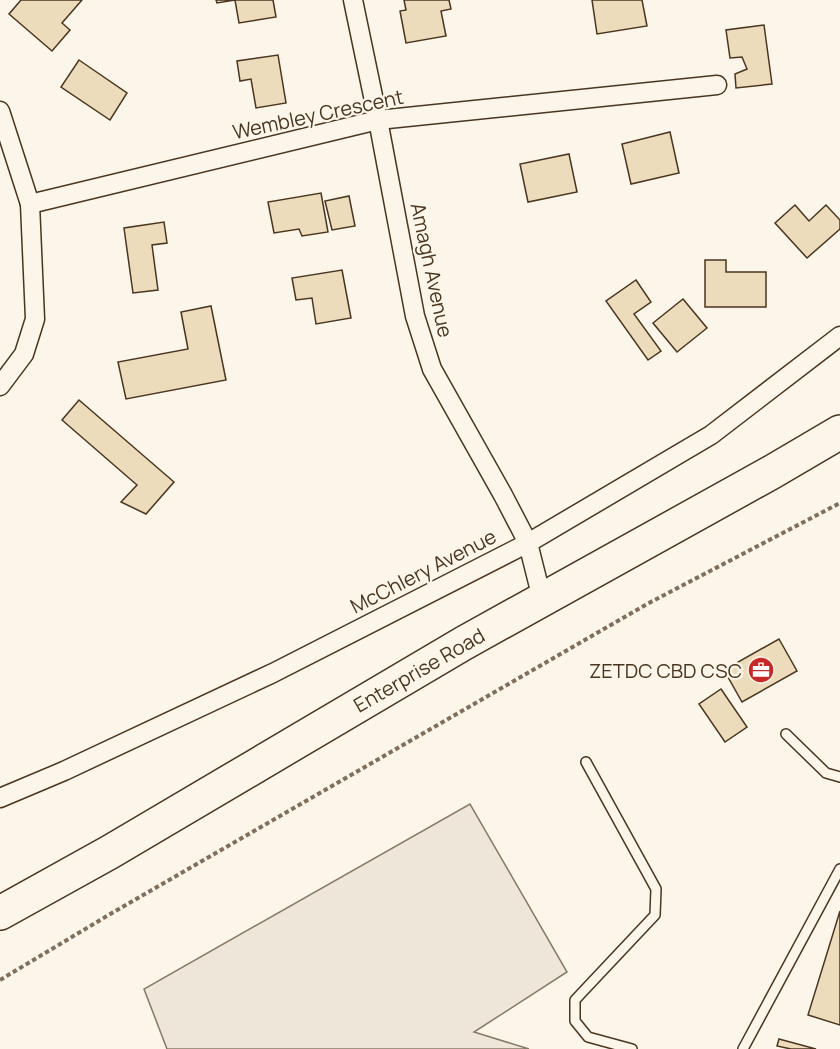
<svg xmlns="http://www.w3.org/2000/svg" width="840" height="1049" font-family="Manrope,sans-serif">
<rect width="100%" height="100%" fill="#fbf6e9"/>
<!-- green -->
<path fill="#ede6d9" stroke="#887966" stroke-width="1.5" d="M470,804L567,972L474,1032L529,1049H167L144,989Z"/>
<!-- building -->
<g fill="#ecdcbc" stroke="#4a3520" stroke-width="1.5">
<path d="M21,0H82L62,23L70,30L52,51L9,14Z"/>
<path d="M216,0H273L276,17L239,23L235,0L217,3Z"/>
<path d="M404,0H449L451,9L441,11L446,36L406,43L400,11L406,10Z"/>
<path d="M592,0H642L647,26L597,34Z"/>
<path d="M764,25L772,84L736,88L735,74L747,69L742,57L730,58L726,30Z"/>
<path d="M278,55L286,103L256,108L251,79L240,81L237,61Z"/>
<path d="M79,60L127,93L110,120L61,87Z"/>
<path d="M670,132L679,173L631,184L622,144Z"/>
<path d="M569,154L577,192L528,202L520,164Z"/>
<path d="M321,193L328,232L302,236L299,229L274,233L268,202Z"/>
<path d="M349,196L355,226L332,230L325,201Z"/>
<path d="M795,205L809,221L826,205L840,220V229L807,258L775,223Z"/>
<path d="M164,222L167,243L152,245L158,290L133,293L124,228Z"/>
<path d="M705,260H726V272H766V307H705Z"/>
<path d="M342,270L351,318L316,324L312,298L296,300L292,278Z"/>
<path d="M636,280L651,302L634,314L661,351L648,360L606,301Z"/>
<path d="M683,299L707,328L677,352L653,323Z"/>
<path d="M211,306L226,380L126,399L118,362L188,349L181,312Z"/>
<path d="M79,400L174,482L146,514L121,502L137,485L62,420Z"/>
<path d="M779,639L797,671L742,702L724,670Z"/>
<path d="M721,689L747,727L725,742L699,704Z"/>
<path d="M840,911V1025L808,1015Z"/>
<path d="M779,1039L816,1049H791L777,1046Z"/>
</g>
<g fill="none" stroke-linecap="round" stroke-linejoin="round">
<defs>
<g id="lane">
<path d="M786,734L826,773L840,777"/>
<path d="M586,762L656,889L655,915L575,1000V1021L588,1037L632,1049"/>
<path d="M743,1049L840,869"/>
</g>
<g id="street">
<path d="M353,0L378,120L415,316L432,369L503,495L528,543L542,599"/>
<path d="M0,111L30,204L378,120L717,85"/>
<path d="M0,386L24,354L35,319L30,204"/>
<path d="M0,798L64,771L273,673L528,543L711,435L840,336"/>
</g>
<path id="highway" d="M0,913L110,852L464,643L772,472L840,432"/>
</defs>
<!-- lane casing -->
<use href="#lane" stroke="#4a3520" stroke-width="12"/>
<!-- street casing -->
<use href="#street" stroke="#4a3520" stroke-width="21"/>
<!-- highway casing -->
<use href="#highway" stroke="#4a3520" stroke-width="36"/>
<!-- path -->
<path stroke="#7f6f5c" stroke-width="4" stroke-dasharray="4.5 3" stroke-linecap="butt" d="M0,980L112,913L647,604L840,503"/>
<!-- lane -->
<use href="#lane" stroke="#fbf6e9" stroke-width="9"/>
<!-- street -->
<use href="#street" stroke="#fbf6e9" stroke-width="18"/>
<!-- highway -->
<use href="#highway" stroke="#fbf6e9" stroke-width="33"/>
</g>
<!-- icons -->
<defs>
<symbol id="office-disc" viewBox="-11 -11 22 22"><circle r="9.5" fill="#c62828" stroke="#fbf6e9"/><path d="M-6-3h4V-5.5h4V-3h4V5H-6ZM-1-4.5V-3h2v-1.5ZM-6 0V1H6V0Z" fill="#fff"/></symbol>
</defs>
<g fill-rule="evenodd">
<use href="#office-disc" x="746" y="655" width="30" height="30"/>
</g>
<g text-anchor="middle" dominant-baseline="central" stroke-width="4.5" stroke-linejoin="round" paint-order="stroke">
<!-- street labels -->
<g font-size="20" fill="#4a3520" stroke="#fbf6e9">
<text transform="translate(318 114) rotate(-12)">Wembley Crescent</text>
<text transform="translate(432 270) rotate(78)">Amagh Avenue</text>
<text transform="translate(423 571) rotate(-27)">McChlery Avenue</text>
<text transform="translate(419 670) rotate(-30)">Enterprise Road</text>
</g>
<!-- poi labels -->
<g font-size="20" fill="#4a3520" stroke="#fbf6e9" text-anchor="end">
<text x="742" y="670">ZETDC CBD CSC</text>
</g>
</g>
</svg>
